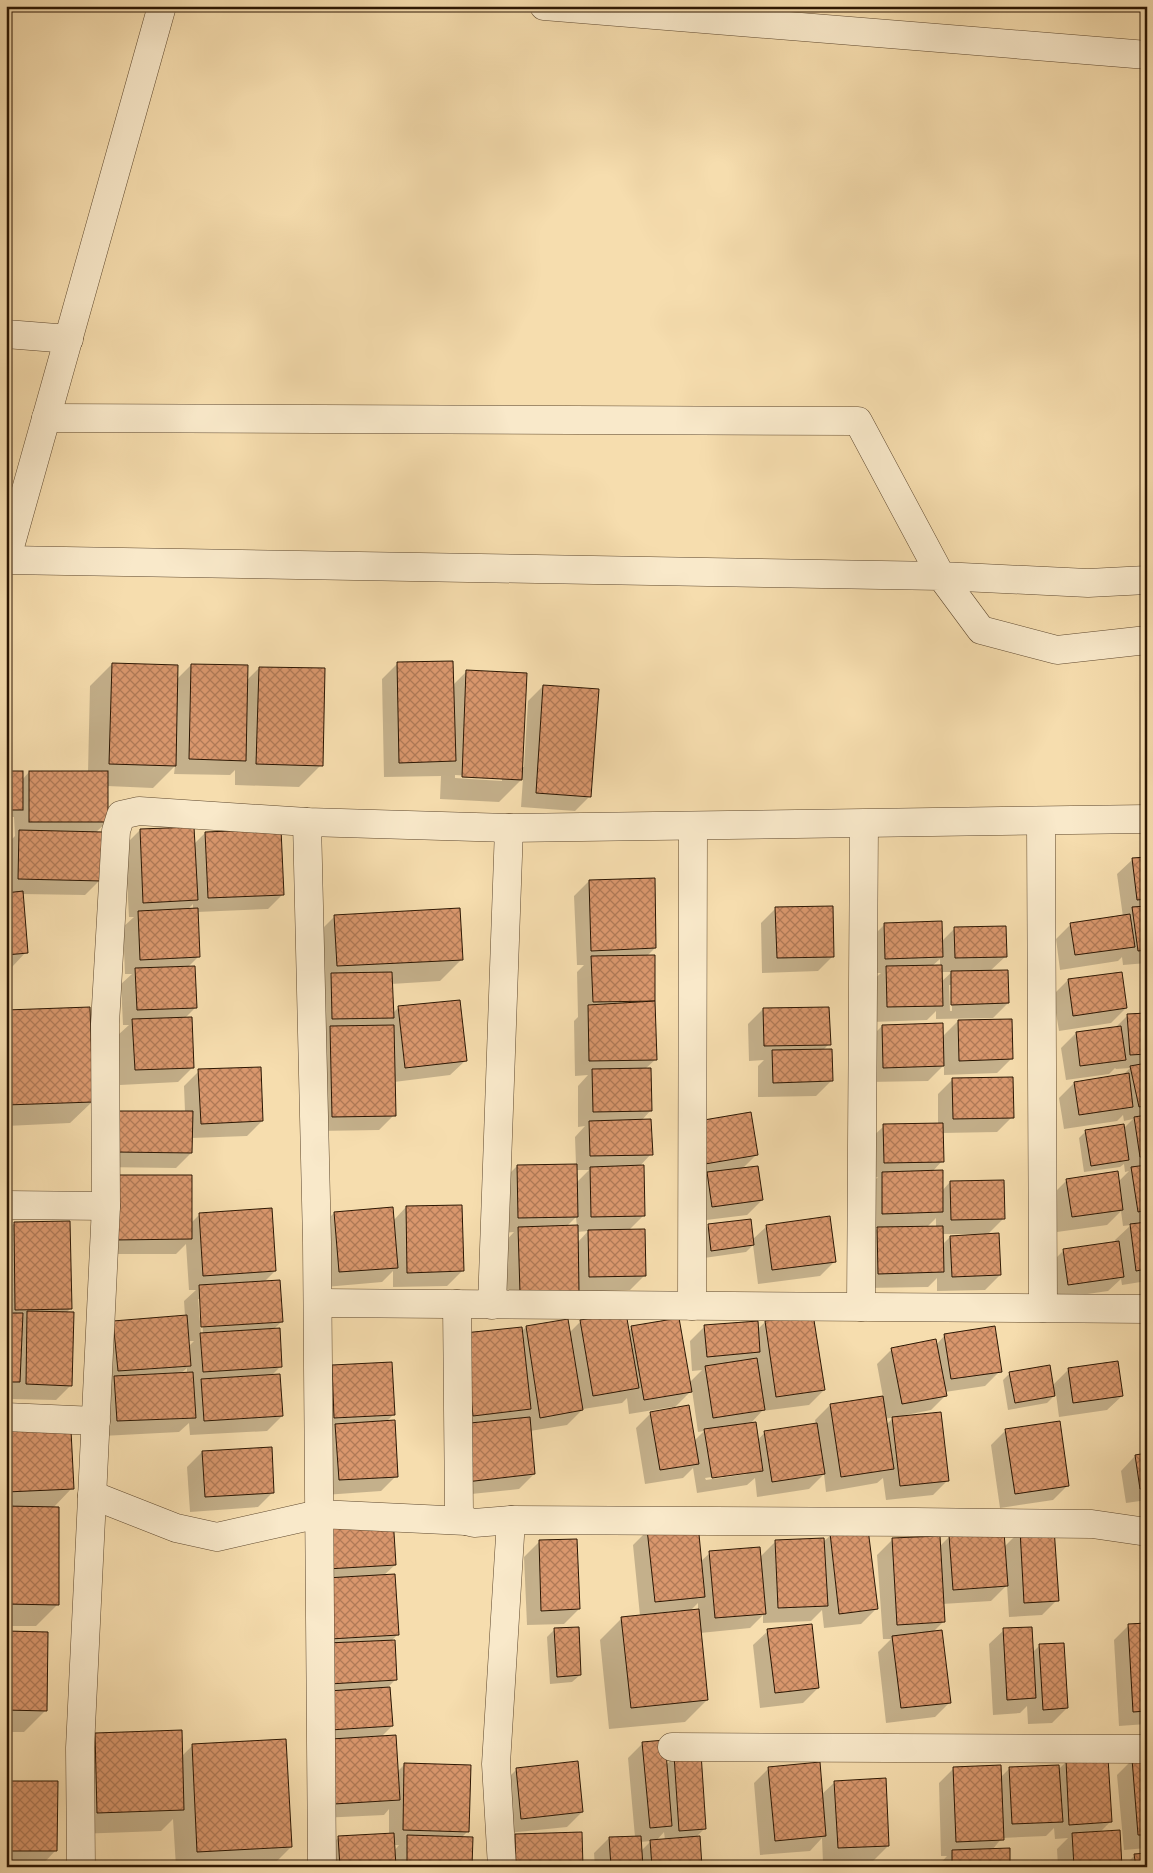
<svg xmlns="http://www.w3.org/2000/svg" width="1153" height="1873" font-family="'IM FELL DW Pica',serif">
<defs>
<pattern id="building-cross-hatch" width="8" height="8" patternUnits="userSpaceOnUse" patternTransform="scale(1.25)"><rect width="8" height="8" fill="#d9976d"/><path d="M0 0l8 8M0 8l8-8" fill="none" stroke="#b07a57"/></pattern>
</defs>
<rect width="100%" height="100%" fill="#f6ddae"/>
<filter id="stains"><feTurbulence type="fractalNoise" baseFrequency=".004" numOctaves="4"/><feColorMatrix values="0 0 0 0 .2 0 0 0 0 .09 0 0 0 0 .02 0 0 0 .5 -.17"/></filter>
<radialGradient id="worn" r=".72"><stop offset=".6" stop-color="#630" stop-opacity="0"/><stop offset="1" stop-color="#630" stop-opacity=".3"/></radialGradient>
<!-- shadow -->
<g fill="#0003" fill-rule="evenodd">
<path d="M112,664L177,679L191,665L247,680L259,668L321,765L299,787L235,785V770L230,775L174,774L175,766L153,788L107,786V822L95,833L100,880L85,895L22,894L26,952L12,967L6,968V845L15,836L14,817H6V773L22,780L29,772H88L90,686Z"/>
<path d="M397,664L453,685L467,671L522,767H524L528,701L543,686L590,796L575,811L521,807L523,778L499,802L440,799L441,776L384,777L382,679ZM455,775L502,778V781L455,778Z"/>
<path d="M140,830L194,844L205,833L283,894L268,909L197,912L199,956L188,967L196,1007L185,1018L193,1067L178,1082L120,1085L118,1035L129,1025H123L121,984L132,974H125L123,927L134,917H129L125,845ZM193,904V910H187Z"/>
<path d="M1147,858V963L1123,965L1122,957L1118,961L1060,970L1056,939L1071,924L1123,917L1117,874L1132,860Z"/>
<path d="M589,881L655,948L647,956H653L656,1059L645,1069L651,1110L641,1121L651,1154L639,1167L644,1215L629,1230L645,1275L630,1290L578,1292L505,1308L504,1243L514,1232L504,1233L502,1181L517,1166L576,1165L575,1137L585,1126L578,1127V1086L588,1075L575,1076L574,1021L578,1017L577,972L584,965H577L574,896ZM576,1170H589L576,1183ZM576,1217L577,1227H566ZM588,1231L577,1243V1232Z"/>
<path d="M776,908L833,956L818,971L762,973L761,923Z"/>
<path d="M335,916L462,959L440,981L391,984L392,1014L398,1008L465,1061L450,1075L394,1082V1115L379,1130L318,1131L313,938Z"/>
<path d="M885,924L941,942L954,929L1006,956L990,971L1008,1003L993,1018L936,1019V1011L927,1020L872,1022L871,982L881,973H871L870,939ZM940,959V966H932ZM941,972H952L941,982ZM949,985H952V1011H950Z"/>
<path d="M1068,980L1126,1008L1111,1023L1059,1031L1053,995Z"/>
<path d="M763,1009L829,1044L823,1050L831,1081L816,1096L758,1097V1066L764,1060L749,1061L748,1024Z"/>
<path d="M6,1011L92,1102L70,1123L6,1126Z"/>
<path d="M1147,1014V1281L1122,1285L1121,1279L1108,1291L1053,1299L1048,1266L1063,1251L1116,1243L1115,1240L1131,1225L1123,1226L1121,1211L1107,1225L1057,1232L1052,1195L1067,1180L1118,1182L1129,1171L1125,1172L1124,1164L1120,1167L1084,1172L1079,1138L1086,1131L1123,1129L1133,1119L1124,1121L1123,1115L1117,1121L1064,1129L1059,1098L1074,1083L1122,1076L1130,1068L1116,1069L1115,1068L1109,1074L1066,1080L1061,1048L1076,1033L1115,1028L1127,1016Z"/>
<path d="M958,1021L1012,1058L997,1073L944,1075V1065L928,1081L868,1082L867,1041L882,1026L942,1037Z"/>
<path d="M199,1071L262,1121L247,1136L191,1138V1153L176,1168L100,1167L101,1127L185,1112L184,1086Z"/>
<path d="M953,1079L1012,1117L997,1132L942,1133V1161L932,1172L942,1191L950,1182L1004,1218L987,1235L1000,1275L985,1290L937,1291V1278L928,1287L864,1288L862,1244L878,1228H868L867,1188L878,1177H869V1140L884,1126L938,1124V1094ZM936,1218V1227L926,1228ZM942,1234H971V1236L950,1237L942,1245Z"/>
<path d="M684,1137L757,1154L742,1169L762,1200L747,1215L698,1221L693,1188L706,1175L690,1178Z"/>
<path d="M100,1191L191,1223L200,1214L275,1271L263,1283L281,1322L273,1330L280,1367L272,1375L282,1416L267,1431L190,1435L189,1423L179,1432L102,1436L114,1322L185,1316L184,1301L196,1290H189L186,1244L176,1254H100ZM198,1299H201L203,1333H201ZM188,1341H194L188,1347ZM187,1368V1374H180Z"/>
<path d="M406,1207L462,1271L447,1286L393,1287V1271L382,1282L325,1287L319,1228L334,1213L393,1221Z"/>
<path d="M750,1220L752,1240L767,1226L835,1261L820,1276L758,1284L753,1245L746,1252L704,1258L701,1233L708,1226Z"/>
<path d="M15,1223L70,1309L66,1313L71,1385L56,1400L12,1399V1389L6,1395V1231Z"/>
<path d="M567,1320L569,1333L581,1321L628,1332L632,1327L689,1383L702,1370L692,1371L690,1341L705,1326L757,1330L765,1322L824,1390L809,1405L762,1411L750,1424L758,1440L765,1432L816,1425L815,1420L830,1405L883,1397L877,1364L892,1349L936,1345L945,1335L1000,1371L985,1386L945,1392L946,1395L931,1410L906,1415L948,1480L933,1495L886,1500L883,1478L877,1483L826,1492L824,1474L809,1489L757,1497L755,1478L747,1485L697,1493L693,1468L683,1478L645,1484L636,1428L651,1413L672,1409V1407L629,1414L627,1398L622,1403L583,1409L567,1425L530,1431L534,1474L519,1489L452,1496L449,1349L521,1332L526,1327ZM692,1390L698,1432L704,1431L694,1441L673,1409ZM894,1417L886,1425L885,1419ZM747,1472V1474L706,1480L705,1478Z"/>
<path d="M332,1366L394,1414L386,1422L396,1476L381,1491L324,1495L317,1381Z"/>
<path d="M1069,1369L1122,1396L1107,1410L1059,1417L1056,1394L1047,1403L1008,1410L1003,1380L1010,1373L1052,1386Z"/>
<path d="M6,1416L72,1488L53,1508L58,1604L36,1626H6Z"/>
<path d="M1006,1430L1068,1485L1053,1500L1000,1508L991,1445Z"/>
<path d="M202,1452L273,1492L258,1507L190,1512L187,1467Z"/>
<path d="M1147,1454V1500L1126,1503L1121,1471L1135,1456Z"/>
<path d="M648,1530L700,1562L710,1553L760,1557L776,1541L823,1542L831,1535L876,1609L861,1624L824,1628L822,1610L811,1621L763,1623V1615L750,1628L700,1633L707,1700L685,1722L609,1729L600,1640L622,1618L640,1616L633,1545ZM698,1603V1610L690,1611Z"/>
<path d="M1020,1531L1057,1600L1042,1615L1009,1617L1007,1585L991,1601L942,1604L943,1622L932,1633L950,1702L935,1717L886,1723L878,1652L891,1639H883L877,1555L892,1540L939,1547L950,1536L1004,1547Z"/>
<path d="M310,1537L395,1565L383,1576L397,1635L391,1641L396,1679L386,1689L392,1726L380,1738L397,1772L405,1764L468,1831L461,1838L471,1867H324V1852L339,1837L389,1834V1809L384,1815L320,1818ZM393,1845H399L394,1851Z"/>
<path d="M539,1542L579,1609L564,1624L527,1625L524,1557Z"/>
<path d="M1147,1624V1724L1119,1726L1114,1640L1129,1625Z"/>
<path d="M554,1630L580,1675L572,1682L550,1684L547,1637Z"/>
<path d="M1004,1630L1032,1653L1039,1646L1067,1708L1052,1723L1028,1724L1027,1706L1020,1713L993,1715L989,1644Z"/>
<path d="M768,1631L818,1688L803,1703L760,1708L753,1645Z"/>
<path d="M6,1632L46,1710L24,1732H6Z"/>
<path d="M95,1734L182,1756L193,1745L291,1847L271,1867H176L173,1819L161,1831L76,1834L73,1756Z"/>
<path d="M643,1743L666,1765L675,1756L704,1829L695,1838L700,1867H595L594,1853L609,1838L635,1837L628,1758ZM664,1832L665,1840L656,1841ZM651,1841L641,1851L640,1842Z"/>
<path d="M1147,1759V1848L1124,1850L1117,1775L1132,1760Z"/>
<path d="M1066,1762L1111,1821L1100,1832L1121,1867H1058L1057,1849L1068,1838L1055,1839L1054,1828L1046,1836L1002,1838L992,1850L1009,1867H937L947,1856H941L939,1783L954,1768L1001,1777L1009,1769L1058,1770Z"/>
<path d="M769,1768L821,1795L835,1782L888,1846L873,1861L823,1863L822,1838L810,1851L760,1855L754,1783Z"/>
<path d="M517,1769L582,1812L567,1827L507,1833L502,1784Z"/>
<path d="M6,1782L56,1850L40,1867H6Z"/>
<path d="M516,1835L581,1867H501V1850Z"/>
<path d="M1135,1855L1147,1867H1123Z"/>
</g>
<!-- building -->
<g fill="url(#building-cross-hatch)" stroke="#2c1703">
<path d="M453,661L456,761L399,763L397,662Z"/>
<path d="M112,663L178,665L176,766L109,764Z"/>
<path d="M191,664L248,665L246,761L189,759Z"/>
<path d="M259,667L325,668L323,766L256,764Z"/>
<path d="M466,670L527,673L522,780L462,777Z"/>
<path d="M543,685L599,689L591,797L536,793Z"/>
<rect x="6" y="771" width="17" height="39"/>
<rect x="29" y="771" width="79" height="51"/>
<path d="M194,827L198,900L143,903L140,829Z"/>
<path d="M281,829L284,895L208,898L205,832Z"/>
<path d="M19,830L103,832L102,881L18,879Z"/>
<path d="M1147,857V899L1137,900L1132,858Z"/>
<path d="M655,878L656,948L591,951L589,880Z"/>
<path d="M23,891L28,953L6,955V893Z"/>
<path d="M833,906L834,957L777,958L775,907Z"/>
<path d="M1147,906V950L1138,951L1132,907Z"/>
<path d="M198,908L200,957L140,960L138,911Z"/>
<path d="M460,908L463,960L337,966L334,915Z"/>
<path d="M1130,914L1135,947L1075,955L1070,923Z"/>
<path d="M942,921L943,957L885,959L884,923Z"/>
<path d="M1006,926L1007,957L955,958L954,927Z"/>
<path d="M655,955V1001L593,1002L591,956Z"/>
<path d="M942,965L943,1006L887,1007L886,966Z"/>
<path d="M195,966L197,1008L137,1010L135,968Z"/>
<path d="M1008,970L1009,1003L951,1005V971Z"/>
<path d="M392,972L394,1018L332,1019L331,973Z"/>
<path d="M1122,972L1127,1008L1073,1016L1068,979Z"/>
<path d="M460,1000L467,1061L405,1068L398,1006Z"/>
<path d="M655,1001L657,1060L589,1061L588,1005Z"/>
<path d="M90,1007L93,1102L6,1105V1010Z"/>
<path d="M829,1007L831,1045L764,1046L763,1008Z"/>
<path d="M1147,1013V1054L1130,1055L1127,1014Z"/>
<path d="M192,1017L194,1068L135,1070L132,1019Z"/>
<path d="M1012,1019L1013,1059L959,1061L958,1020Z"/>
<path d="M943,1023L944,1066L883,1068L882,1025Z"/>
<path d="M394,1025L396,1116L332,1117L330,1026Z"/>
<path d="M1121,1026L1126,1060L1080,1066L1076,1032Z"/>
<path d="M832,1049L833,1081L773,1083L772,1050Z"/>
<path d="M1147,1063V1105L1139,1107L1130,1066Z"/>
<path d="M261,1067L263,1121L201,1124L198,1069Z"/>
<path d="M651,1068L652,1111L593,1112L592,1069Z"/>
<path d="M1129,1073L1133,1107L1079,1115L1074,1082Z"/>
<path d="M1013,1077L1014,1118L953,1119L952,1078Z"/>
<path d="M115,1111H193L192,1153L115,1152Z"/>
<path d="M751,1112L758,1155L705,1164L698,1121Z"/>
<path d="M1147,1115V1156L1140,1157L1134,1117Z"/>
<path d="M651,1119L653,1155L590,1156L589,1121Z"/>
<path d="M943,1123L944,1162L884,1163L883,1124Z"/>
<path d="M1124,1124L1129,1160L1091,1166L1085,1130Z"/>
<path d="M577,1164L578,1217L518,1218L517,1165Z"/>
<path d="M644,1165L645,1216L591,1217L590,1167Z"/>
<path d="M1147,1165V1210L1138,1212L1131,1167Z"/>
<path d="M758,1166L763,1200L712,1207L707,1172Z"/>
<path d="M943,1170V1212L882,1214V1172Z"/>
<path d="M1118,1171L1123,1210L1072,1217L1066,1179Z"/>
<path d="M114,1175H192V1239L114,1240Z"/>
<path d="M1004,1180L1005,1219L951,1220L950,1181Z"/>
<path d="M462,1205L464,1271L407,1273L406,1206Z"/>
<path d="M393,1207L398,1268L339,1272L334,1212Z"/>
<path d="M272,1208L276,1271L203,1276L199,1213Z"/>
<path d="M830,1216L836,1262L772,1270L766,1225Z"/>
<path d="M751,1219L754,1245L711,1251L708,1224Z"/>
<path d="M70,1221L72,1309L15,1310L14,1222Z"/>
<path d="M1147,1222V1269L1136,1271L1130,1224Z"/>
<path d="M578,1225L579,1292L520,1293L518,1227Z"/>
<path d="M943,1226L944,1272L878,1274L877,1227Z"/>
<path d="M645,1229L646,1276L589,1277L588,1230Z"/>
<path d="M999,1233L1001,1275L952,1277L950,1236Z"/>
<path d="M1119,1241L1124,1277L1068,1285L1063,1249Z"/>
<path d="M280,1280L283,1322L201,1327L199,1285Z"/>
<path d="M27,1311L74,1312L72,1386L26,1384Z"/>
<path d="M6,1313H23L20,1382H6Z"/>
<path d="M626,1313L639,1388L593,1396L580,1320Z"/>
<path d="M813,1314L825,1390L776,1397L765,1321Z"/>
<path d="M187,1315L191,1366L118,1371L113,1321Z"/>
<path d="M679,1318L692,1392L644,1400L631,1326Z"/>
<path d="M568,1319L583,1410L540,1418L526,1326Z"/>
<path d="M758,1321L760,1352L707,1357L704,1325Z"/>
<path d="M995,1326L1002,1372L951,1379L944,1334Z"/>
<path d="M522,1327L531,1409L473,1416L464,1333Z"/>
<path d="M280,1328L282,1367L203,1372L200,1333Z"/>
<path d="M936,1339L947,1396L902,1404L891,1348Z"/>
<path d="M757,1358L765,1410L713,1418L705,1366Z"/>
<path d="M1118,1361L1123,1396L1073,1403L1068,1368Z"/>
<path d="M392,1362L395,1415L334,1418L332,1365Z"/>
<path d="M1050,1365L1055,1396L1015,1403L1009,1372Z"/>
<path d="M193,1372L196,1418L117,1421L114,1376Z"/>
<path d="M280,1374L283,1416L204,1421L201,1379Z"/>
<path d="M883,1396L894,1469L841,1477L830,1404Z"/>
<path d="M689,1405L699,1464L660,1470L650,1412Z"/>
<path d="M70,1411L74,1489L6,1492V1415Z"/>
<path d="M941,1412L949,1481L900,1486L892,1417Z"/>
<path d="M530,1417L535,1474L466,1482L460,1424Z"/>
<path d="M395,1420L398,1477L339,1480L335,1424Z"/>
<path d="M1060,1421L1069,1486L1015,1494L1005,1429Z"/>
<path d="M756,1422L763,1471L712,1478L704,1429Z"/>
<path d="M817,1423L825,1474L772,1482L764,1431Z"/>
<path d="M272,1447L274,1493L205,1497L202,1451Z"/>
<path d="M1147,1453V1488L1140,1489L1135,1455Z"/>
<path d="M6,1506L59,1507V1605L6,1604Z"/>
<path d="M393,1517L396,1565L327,1569L324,1521Z"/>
<path d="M698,1524L705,1597L655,1602L647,1529Z"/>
<path d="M1054,1528L1059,1601L1024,1603L1020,1530Z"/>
<path d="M868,1529L878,1609L839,1614L830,1533Z"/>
<path d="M1004,1532L1008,1586L953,1590L949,1535Z"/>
<path d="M940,1536L945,1622L897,1625L892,1538Z"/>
<path d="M824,1538L828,1606L778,1608L775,1540Z"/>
<path d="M577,1539L580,1609L541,1611L539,1540Z"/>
<path d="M760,1547L766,1614L715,1618L709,1551Z"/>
<path d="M395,1574L399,1635L330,1639L326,1578Z"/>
<path d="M699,1609L708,1700L631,1708L621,1617Z"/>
<path d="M1147,1623V1711L1133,1712L1128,1624Z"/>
<path d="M812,1624L819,1688L775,1693L767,1629Z"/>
<path d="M579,1627L581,1675L557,1677L554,1628Z"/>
<path d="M1032,1627L1036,1698L1007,1700L1003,1628Z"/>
<path d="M942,1630L951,1703L901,1708L892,1636Z"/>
<path d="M6,1631L48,1632L47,1711L6,1710Z"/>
<path d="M395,1640L397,1680L329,1684L327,1643Z"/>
<path d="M1064,1643L1068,1708L1043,1710L1039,1644Z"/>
<path d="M390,1687L393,1726L330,1730L328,1691Z"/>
<path d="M182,1730L184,1810L97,1813L95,1733Z"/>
<path d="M396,1735L400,1800L334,1804L331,1739Z"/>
<path d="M286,1739L292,1847L197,1852L192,1744Z"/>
<path d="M665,1740L672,1826L650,1828L642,1742Z"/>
<path d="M701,1753L706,1829L679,1831L674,1755Z"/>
<path d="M1108,1758L1112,1822L1069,1825L1066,1760Z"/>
<path d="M1147,1758V1835H1138L1132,1759Z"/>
<path d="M578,1761L583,1812L521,1819L516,1768Z"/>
<path d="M820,1762L826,1836L775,1841L768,1767Z"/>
<path d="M404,1763L471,1765L469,1832L403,1830Z"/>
<path d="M1001,1765L1004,1840L956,1842L953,1767Z"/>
<path d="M1059,1765L1063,1822L1012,1824L1009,1767Z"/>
<path d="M886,1778L889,1846L838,1848L834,1781Z"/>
<path d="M6,1781H58L57,1851H6Z"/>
<path d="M1120,1830L1122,1867H1074L1072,1833Z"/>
<path d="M582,1832L583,1867H516L515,1834Z"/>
<path d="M394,1833L396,1867H340L338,1836Z"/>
<path d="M407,1835L473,1837L472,1867H407Z"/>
<path d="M641,1836L643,1867H611L609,1837Z"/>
<path d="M700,1836L702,1867H652L650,1840Z"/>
<path d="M1010,1848V1867H952V1850Z"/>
<path d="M1147,1853V1867H1136L1134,1854Z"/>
</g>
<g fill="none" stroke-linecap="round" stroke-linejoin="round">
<defs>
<g id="minor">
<path d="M544,6L1147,55"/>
<path d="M6,334L69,339"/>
<path d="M46,418L858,421L941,576L1088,583L1147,580"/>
<path d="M6,560L941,576L981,630L1057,650L1147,640"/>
<path d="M6,561L162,6"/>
<path d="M1041,821L1043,1308"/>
<path d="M307,822L317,1242L322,1867"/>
<path d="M6,1205L106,1206"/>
<path d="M318,1303L1147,1309"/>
<path d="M457,1304L459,1513L466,1521L474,1523L511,1520L916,1522L1092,1524L1147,1532"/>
<path d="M492,1305L509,828"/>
<path d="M692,1306L693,826"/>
<path d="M861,1307L864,824"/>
<path d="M6,1417L96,1421"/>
<path d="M92,1495L176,1528L217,1537L319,1514L466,1521"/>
<path d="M672,1747L1147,1749"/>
<path d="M81,1867L80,1748L106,1206L105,1024L116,831L121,815L139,811L307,822L509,828L1147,819"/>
<path d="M502,1867L496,1764L511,1520"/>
</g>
</defs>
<!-- minor casing -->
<use href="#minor" stroke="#5e482e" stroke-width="29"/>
<!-- minor -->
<use href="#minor" stroke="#f9e9ca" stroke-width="28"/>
</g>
<!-- margin -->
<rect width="1153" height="1873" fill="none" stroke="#f6ddae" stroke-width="25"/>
<rect x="8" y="8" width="1138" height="1858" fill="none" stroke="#2c1703" stroke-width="2.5"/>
<rect x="12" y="12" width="1128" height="1848" fill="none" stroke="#2c1703"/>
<rect width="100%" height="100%" filter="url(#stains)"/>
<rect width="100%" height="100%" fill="url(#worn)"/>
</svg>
